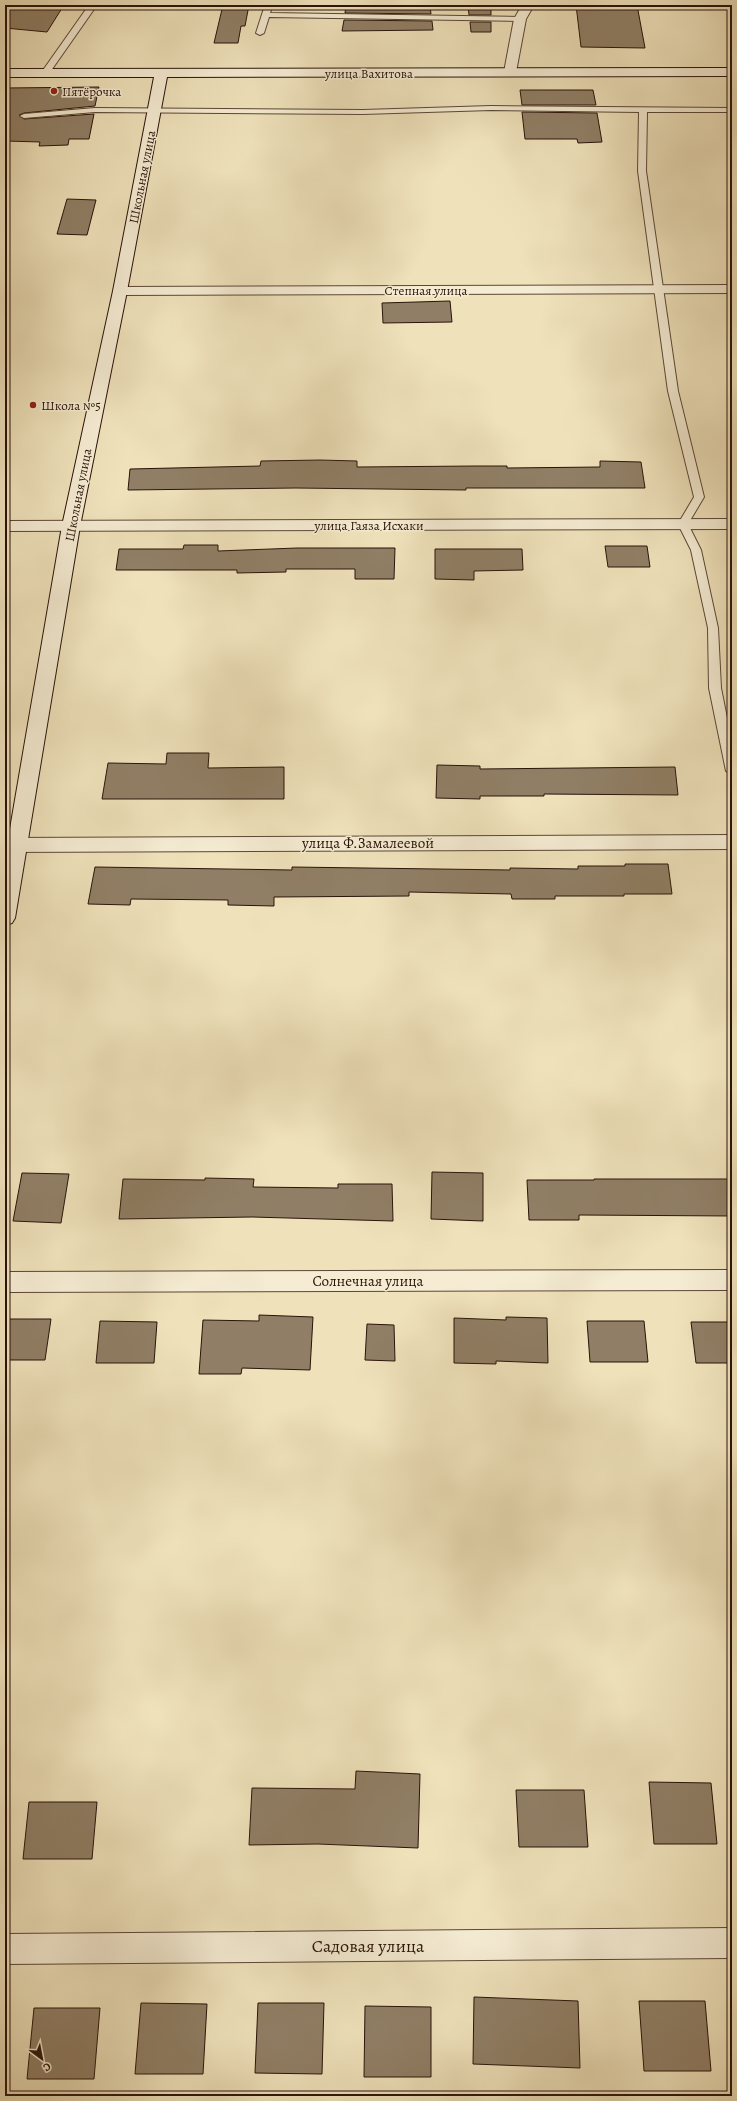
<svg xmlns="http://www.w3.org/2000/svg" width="737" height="2101" font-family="Alegreya,serif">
<rect width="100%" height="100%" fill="#efe2bb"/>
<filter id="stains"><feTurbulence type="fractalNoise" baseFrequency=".005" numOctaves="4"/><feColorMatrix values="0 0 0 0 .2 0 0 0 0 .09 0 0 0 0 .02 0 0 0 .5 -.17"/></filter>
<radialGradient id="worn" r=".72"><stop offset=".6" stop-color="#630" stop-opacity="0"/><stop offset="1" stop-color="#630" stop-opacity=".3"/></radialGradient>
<!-- building -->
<g fill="#907f66" stroke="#2a1309">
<path d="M5,5H64L47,32L5,28Z"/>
<path d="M223,5H249L245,26H241L238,43H214Z"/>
<path d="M346,5H430L431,14L345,13Z"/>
<path d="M468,5H491V15H469Z"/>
<path d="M576,5H637L645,48L581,47Z"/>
<path d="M344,20L432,21L433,30L342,31Z"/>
<path d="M470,22H491V32H471Z"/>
<path d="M99,87L95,106L24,113L19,115L24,119L94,114L89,139H69L68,145L39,146L40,142L5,141V88Z"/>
<path d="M520,90H593L596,105H522Z"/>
<path d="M522,112L597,113L602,142L578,143L577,139H525Z"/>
<path d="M67,199L96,200L87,235L57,234Z"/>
<path d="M450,301L452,322L383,323L382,303Z"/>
<path d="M320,460L357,461V467L474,466H507V468L600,467V461L641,462L645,488H466V490L296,488L128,490L130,469L260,466L261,461Z"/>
<path d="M184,545H218V551L297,548H395L394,579H355V569H286V572L237,573V570H116L119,549H183Z"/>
<path d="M605,546H647L650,567H608Z"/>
<path d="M435,549H522L523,570L474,571V580L435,579Z"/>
<path d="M167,753H209L208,768L284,767V799H102L108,763L166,764Z"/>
<path d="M437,765L480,766V769L675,767L678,795L544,794V796H480V799L436,798Z"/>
<path d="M625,864H668L672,894H624V896H555V899H512L511,894L409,892V896L274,897V906L228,905V900L131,899L130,905L88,904L95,867L292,870V867L510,870V868L578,869V866H625Z"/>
<path d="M432,1172L483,1173V1221L431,1219Z"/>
<path d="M22,1173L69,1174L61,1223L13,1221Z"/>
<path d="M205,1178L254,1179L253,1187L338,1188V1184H392L393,1221L252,1217L119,1219L123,1179L205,1180Z"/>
<path d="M594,1179H729L732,1216L579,1215V1220H529L527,1180H594Z"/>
<path d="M259,1315L313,1317L310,1370L242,1368L241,1374H199L203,1320L259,1321Z"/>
<path d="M506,1317L547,1318L548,1363L496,1361V1364L454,1363V1318L506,1320Z"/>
<path d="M5,1319H51L45,1360H5Z"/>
<path d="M100,1321L157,1322L154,1363H96Z"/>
<path d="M587,1321H644L648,1362H590Z"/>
<path d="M691,1322H732V1363H696Z"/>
<path d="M367,1324L394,1325L395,1361L365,1360Z"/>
<path d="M356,1771L420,1774L418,1848L318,1844L249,1845L252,1788L355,1789Z"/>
<path d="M649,1782L711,1783L717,1844H654Z"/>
<path d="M516,1790H584L588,1847H519Z"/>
<path d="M29,1802H97L92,1859H23Z"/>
<path d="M474,1997L578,2001L580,2068L473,2064Z"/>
<path d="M639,2001H705L711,2071H644Z"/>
<path d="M141,2003L207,2004L203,2074H135Z"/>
<path d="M258,2003H324L322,2074L255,2073Z"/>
<path d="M365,2006L431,2007V2077H364Z"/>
<path d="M34,2008H100L94,2079H27Z"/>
</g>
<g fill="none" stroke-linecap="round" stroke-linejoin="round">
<defs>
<g id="lane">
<path d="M89,5H97L48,75H42L41,73Z"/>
<path d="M265,5H273L270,13L520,17L524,19L520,21L269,17L264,33L260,35L256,33Z"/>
<path d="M491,106L732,108V112H647L646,171L678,391L704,497L688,524L701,550L718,628L721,688L732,743V775L726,771L709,688L708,628L691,550L678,524L694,497L668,391L638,171L639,112L491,110L363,114L95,112L24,118L20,116L24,114L95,108L363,110Z"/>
</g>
<g id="street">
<path d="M522,5H534L526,19L516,72L510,76L504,72L514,19Z"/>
<path d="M732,285V293L120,295L115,294L113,291L115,288L120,287Z"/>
<path d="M732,519V529L5,531V521Z"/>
<path d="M732,835V849L5,852V838Z"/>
<path d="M732,1270V1290L5,1292V1272Z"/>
<path d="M732,1928V1958L5,1964V1934Z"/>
</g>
<path id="secondary" d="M732,68V76L167,77L127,291L80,526L15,918L12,923L5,925V858L62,526L113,291L154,77H5V69Z"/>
</defs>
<!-- lane casing -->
<use href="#lane" stroke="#5b4736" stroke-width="2"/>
<!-- street casing -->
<use href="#street" stroke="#5b4736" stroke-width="2"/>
<!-- secondary casing -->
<use href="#secondary" stroke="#2a1309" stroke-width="2"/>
<!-- lane -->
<use href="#lane" fill="#f5ecd3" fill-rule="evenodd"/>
<!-- street -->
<use href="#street" fill="#f5ecd3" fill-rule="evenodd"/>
<!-- secondary -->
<use href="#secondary" fill="#f5ecd3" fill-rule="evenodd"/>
</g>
<!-- markers -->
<g fill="#8f2418" stroke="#f5ecd3" stroke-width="1.5">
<circle cx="54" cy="91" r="4"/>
<circle cx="33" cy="405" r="4"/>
</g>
<g text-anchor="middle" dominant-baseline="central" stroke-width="3" stroke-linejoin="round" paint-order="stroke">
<!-- far-street labels -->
<g font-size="13" fill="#2a1309" stroke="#f5ecd3">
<text x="369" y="73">улица Вахитова</text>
<text transform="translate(142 177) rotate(-79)">Школьная улица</text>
<text x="426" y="290">Степная улица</text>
<text transform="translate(78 495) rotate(-79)">Школьная улица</text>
<text x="369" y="525">улица Гаяза Исхаки</text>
</g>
<!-- far-poi labels -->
<g font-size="13" fill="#2a1309" stroke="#f5ecd3" text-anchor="start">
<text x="62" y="91">Пятёрочка</text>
<text x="41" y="405">Школа №5</text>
</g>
<!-- street labels -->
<g font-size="15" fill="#2a1309" stroke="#f5ecd3">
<text x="368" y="843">улица Ф.Замалеевой</text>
<text x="368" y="1281">Солнечная улица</text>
</g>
<!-- near-street labels -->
<g font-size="18" fill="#2a1309" stroke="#f5ecd3">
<text x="368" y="1946">Садовая улица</text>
</g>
</g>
<!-- margin -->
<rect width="737" height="2101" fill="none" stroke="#efe2bb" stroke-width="20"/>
<rect x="6" y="6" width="725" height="2089" fill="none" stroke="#2a1309" stroke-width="2"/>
<rect x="10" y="10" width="717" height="2081" fill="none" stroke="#2a1309"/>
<!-- north arrow -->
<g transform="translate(42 2059) rotate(148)" stroke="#f5ecd3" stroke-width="3" paint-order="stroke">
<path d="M0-3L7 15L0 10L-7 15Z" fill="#2a1309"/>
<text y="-6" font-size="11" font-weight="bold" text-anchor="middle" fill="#2a1309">С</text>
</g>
<rect width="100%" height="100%" filter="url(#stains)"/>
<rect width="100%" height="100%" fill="url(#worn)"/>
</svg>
